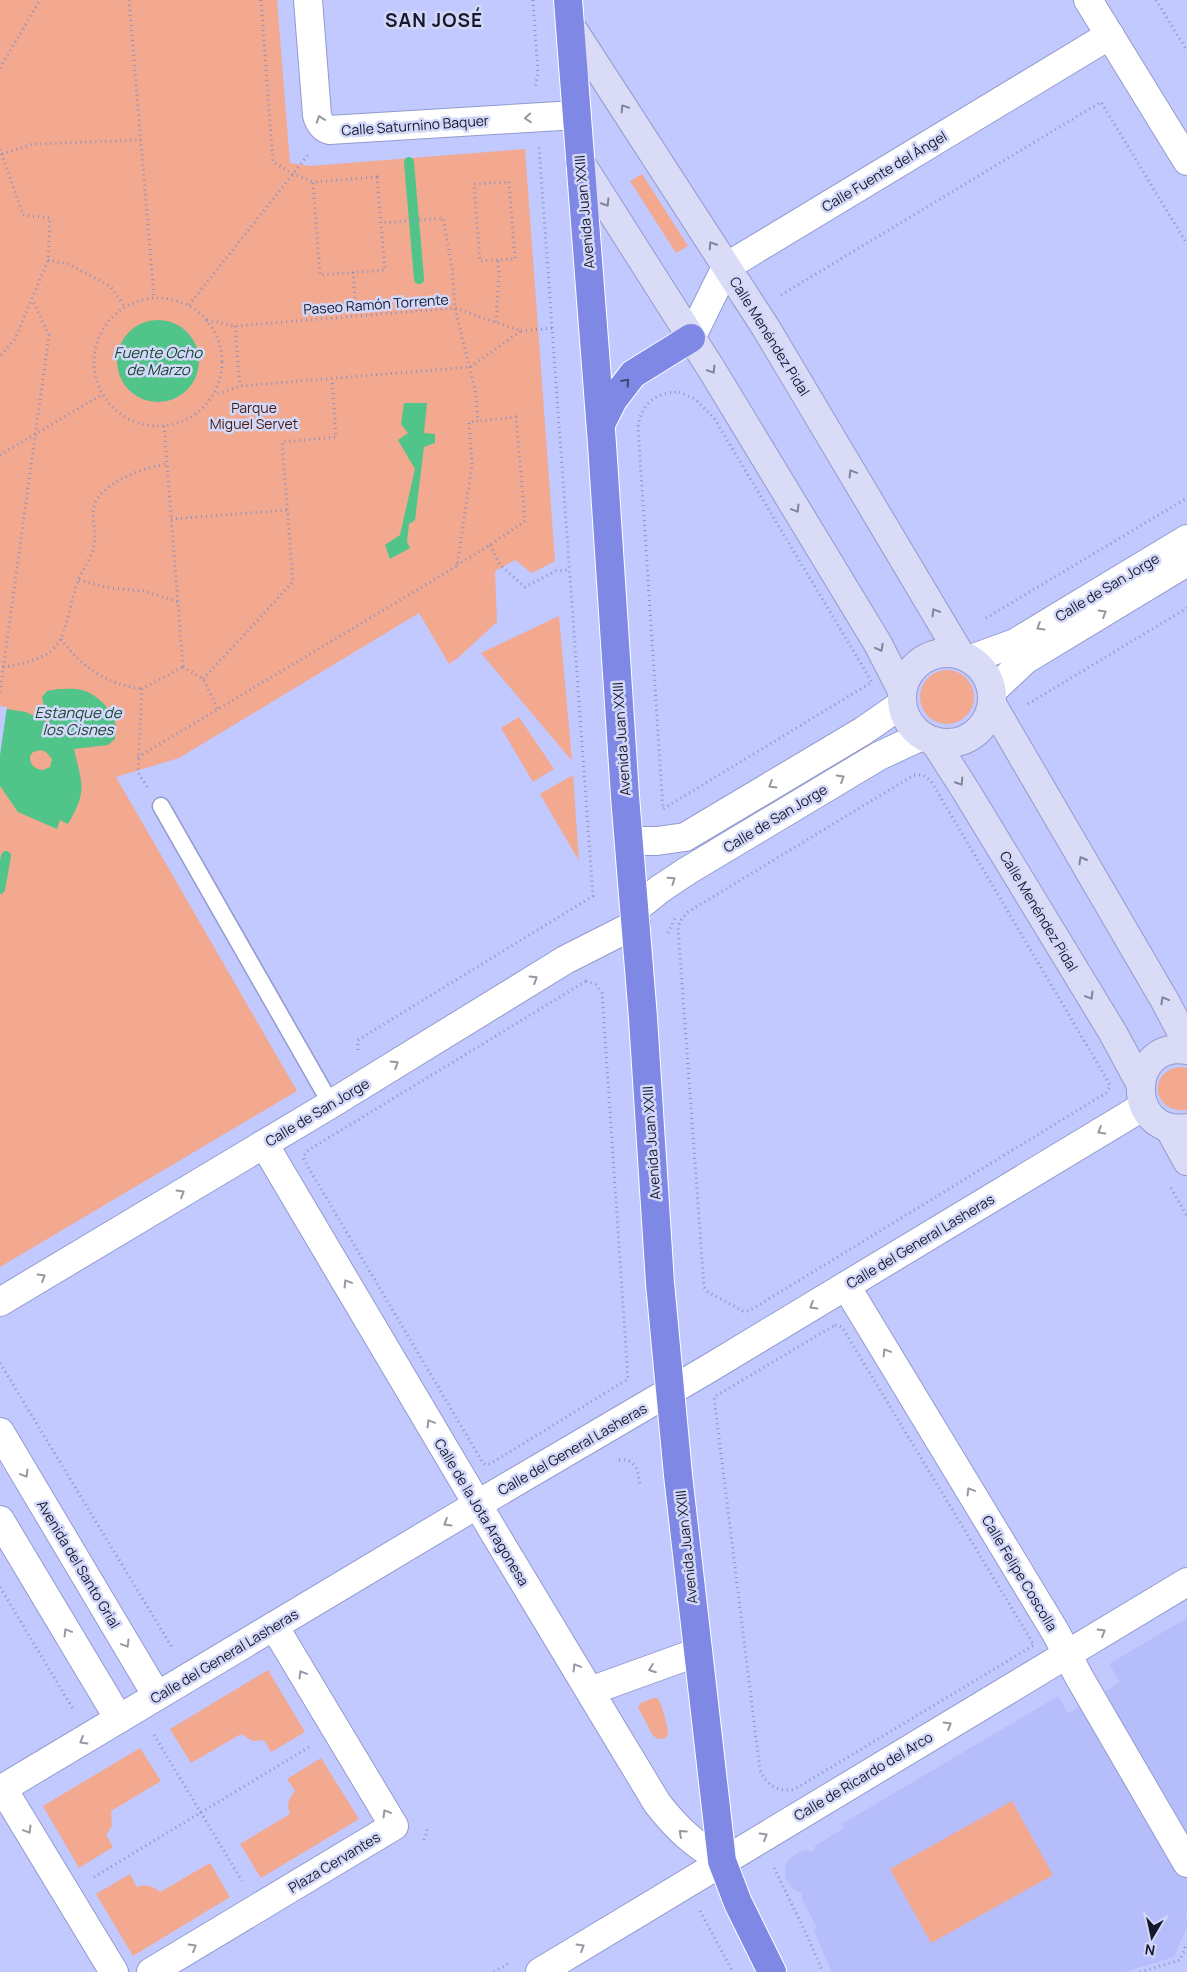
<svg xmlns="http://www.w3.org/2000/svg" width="1187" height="1972" font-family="Manrope,sans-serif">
<rect width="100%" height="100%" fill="#c1c9ff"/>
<!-- built -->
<path fill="#b5bdfa" d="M1187,1618V1910L1186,1911L1187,1926L1174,1957L1124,1972H832L814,1931L817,1928L802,1899V1894L792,1888L785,1878V1866L789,1859L799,1852L807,1850L814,1852L815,1846L844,1828L842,1824L1058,1696L1068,1713L1111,1688L1120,1682L1109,1664Z"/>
<!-- green -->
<g fill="#f3a890">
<path d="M0,0H277L290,163L310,166L525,149L555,561L532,573L515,560L495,571L497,622L459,657L449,664L419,613L179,758L116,777L297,1091L0,1267Z"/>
<path d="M642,174L688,246L676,253L630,181Z"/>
<path d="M559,616L572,761L481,653Z"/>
<circle cx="947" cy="697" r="27"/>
<path d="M519,717L554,769L533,782L501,728Z"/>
<path d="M573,775L579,861L540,794Z"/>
<path d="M1180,1067L1187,1068V1110C1152,1114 1147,1071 1180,1067Z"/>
<path d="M268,1670L305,1732L271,1752L264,1740L253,1741L241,1734L191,1763L170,1729Z"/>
<path d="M654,1698C655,1698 657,1698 658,1699C661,1702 669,1730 668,1734C665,1742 655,1739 652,1734L638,1707L641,1703Z"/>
<path d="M140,1748L161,1781L111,1811L112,1826L106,1835L113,1847L79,1868L43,1806Z"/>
<path d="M321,1758L359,1819L261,1878L240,1844L290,1814C286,1805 289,1798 295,1791L287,1779Z"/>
<path d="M1012,1801L1053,1875L931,1943L890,1869Z"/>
<path d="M210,1863L230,1897L133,1956L96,1894L130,1874L137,1887C147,1884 153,1886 160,1892Z"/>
</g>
<!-- water -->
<g fill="#50c489" fill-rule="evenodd">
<circle cx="158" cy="361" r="41"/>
<path d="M404,403H427L424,433L435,434V443L424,447L415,520L409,524L407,542L410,548L390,559L385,545L400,535L415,469L398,440L408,433L401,424Z"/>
<path d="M58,689C65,689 75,688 82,690C97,694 114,711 116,727C116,731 115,736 115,739L108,745L74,749C82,785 88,790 68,824L60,820L57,829L18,812L0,786V708L26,712L49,723C50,715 43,707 42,697L47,691ZM41,750L46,752L52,759L50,767L43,770C34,769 30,765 30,756L33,752Z"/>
</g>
<!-- pier -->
<path fill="#c1c9ff" d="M0,706L7,707L0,755Z"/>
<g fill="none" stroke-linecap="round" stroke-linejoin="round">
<!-- stream -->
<g stroke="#50c489" stroke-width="10">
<path d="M409,162L419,279"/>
<path d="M0,889L6,856"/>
</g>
<defs>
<path id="lane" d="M161,806L331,1104"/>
<g id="street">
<path d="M308,0L317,115C319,123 322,127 329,130L576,115"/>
<path d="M1088,0L1187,161"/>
<path d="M691,338L726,267L1110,35"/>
<path d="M971,659L1015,643L1187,539"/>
<path d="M992,691L1025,660L1187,562"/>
<path d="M629,841H657L685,837L863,731L902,704"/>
<path d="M634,910L660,889L687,871L879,756L922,736"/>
<path d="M264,1144L495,1534L657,1803C678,1830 693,1843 722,1861"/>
<path d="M846,1286L1056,1633L1079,1677L1187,1863"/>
<path d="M0,1302L331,1104L565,960L636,924"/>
<path d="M0,1432L157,1696"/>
<path d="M0,1520L119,1719"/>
<path d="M590,1691L698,1652"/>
<path d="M3,1789L114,1972"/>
<path d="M0,1790L478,1504L708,1369L1144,1106"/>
<path d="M151,1972L394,1826L274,1626"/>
<path d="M540,1972L1187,1582"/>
</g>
<g id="secondary">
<path d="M570,25L766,328L960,654"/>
<path d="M580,162L712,370L878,644L902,691"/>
<circle cx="947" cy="698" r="45"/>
<path d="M992,704L1165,1001L1187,1043"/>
<path d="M934,741L966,791L1113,1033L1140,1083"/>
<path d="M1187,1050C1126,1040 1125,1137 1187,1128"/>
<path d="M1169,1128L1187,1161"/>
</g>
<g id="highway">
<path d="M568,0L602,444L625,796L643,1018L660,1283L678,1475L722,1861L738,1903L772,1972"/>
<path d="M601,424L613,400L633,374L691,338"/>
</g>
</defs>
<!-- lane casing -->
<use href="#lane" stroke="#939bce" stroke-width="19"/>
<!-- street casing -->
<use href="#street" stroke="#939bce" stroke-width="30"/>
<!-- secondary casing -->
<use href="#secondary" stroke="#939bce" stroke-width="30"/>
<!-- highway casing -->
<use href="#highway" stroke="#fff" stroke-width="30"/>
<!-- path -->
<g stroke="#8c93be" stroke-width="3" stroke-dasharray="1 4" stroke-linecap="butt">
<path d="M129,0L154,297"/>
<path d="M261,0L273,162L293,174L313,182"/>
<path d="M533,0L538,74L535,87"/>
<path d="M1156,0L1187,51"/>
<path d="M0,68L40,0"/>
<path d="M0,149L23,215L50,218L48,260L15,339L0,356"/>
<path d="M2,154L33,144L141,140"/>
<path d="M377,177L385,270L320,275L313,182Z"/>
<path d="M509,182L515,259L480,261L474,184Z"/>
<path d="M48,260L68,264L110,286L125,307"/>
<path d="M353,272L356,316"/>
<path d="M781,295L1101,102L1187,244"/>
<circle cx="158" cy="362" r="64"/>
<path d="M189,305L308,155"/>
<path d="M207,320L235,326L455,308L521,331L470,367L240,386L214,395"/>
<path d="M496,322L499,277L498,260"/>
<path d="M235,326L240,386"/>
<path d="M521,331L553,328"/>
<path d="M679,392L695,399L714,418L872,682L663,809L638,427C641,404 656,392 679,392Z"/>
<path d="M164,426L183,667"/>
<path d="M0,455L103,394"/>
<path d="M171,519L287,510"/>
<path d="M490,545L500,565L525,587L556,571L570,570"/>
<path d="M457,565L490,545L525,521L516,417L478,421"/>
<path d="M79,580L110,588L144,591L178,602"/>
<path d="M986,618L1187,498"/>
<path d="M61,639C82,668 107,684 142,689"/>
<path d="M3,667C70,657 60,638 77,583C82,570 92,558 94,545C97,532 91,520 94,507C100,482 144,468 166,464"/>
<path d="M183,667L203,679L218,709"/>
<path d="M203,679L293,582L282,442L336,437L332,379"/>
<path d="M0,692L49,335L32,299"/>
<path d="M1028,704L1187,608"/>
<path d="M138,757L457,566L472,465L469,422L478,421L475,390L455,308L452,267L443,218L381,223"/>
<path d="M914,775H923L931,781L1109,1083L1110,1087L1106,1093L749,1311H743L708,1292L704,1287L678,928L680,921L688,912Z"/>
<path d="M147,787L138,772L142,689L183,667"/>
<path d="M668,933L675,918"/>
<path d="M586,981L596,985L602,993L628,1379L490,1464L486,1465L483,1463L304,1160L303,1157L307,1151Z"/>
<path d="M358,1050V1040L593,896L539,147"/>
<path d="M1171,1188L1187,1216"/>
<path d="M835,1325L842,1327L1034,1645L795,1789C779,1793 766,1785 760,1770L714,1397Z"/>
<path d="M0,1363L173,1649"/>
<path d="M619,1460C636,1458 638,1471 640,1485"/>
<path d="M0,1587L73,1709"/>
<path d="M154,1735L242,1881"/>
<path d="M424,1840L427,1832V1827"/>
<path d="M774,1868L804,1929L823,1972"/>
<path d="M94,1877L311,1746"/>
<path d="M700,1911L733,1972"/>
<path d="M494,1972L510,1962"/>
<path d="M1140,1972L1180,1960L1187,1943"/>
</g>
<!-- lane -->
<use href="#lane" stroke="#fff" stroke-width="16"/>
<!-- street -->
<use href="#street" stroke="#fff" stroke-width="28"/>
<!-- secondary -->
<use href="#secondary" stroke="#d9dbf7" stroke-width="28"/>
<!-- highway -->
<use href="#highway" stroke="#7f88e5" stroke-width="28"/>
</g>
<!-- one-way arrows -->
<defs><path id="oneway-chevron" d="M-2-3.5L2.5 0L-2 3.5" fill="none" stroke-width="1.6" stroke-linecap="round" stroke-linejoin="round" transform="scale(1.25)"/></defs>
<g stroke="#81839b">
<use href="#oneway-chevron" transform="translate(624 108) rotate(-123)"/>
<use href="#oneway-chevron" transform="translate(606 203) rotate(58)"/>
<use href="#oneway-chevron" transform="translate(712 245) rotate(-123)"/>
<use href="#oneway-chevron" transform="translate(712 370) rotate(58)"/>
<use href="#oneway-chevron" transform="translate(852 473) rotate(-121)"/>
<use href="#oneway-chevron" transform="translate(796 509) rotate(59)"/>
<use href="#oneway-chevron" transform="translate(935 612) rotate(-121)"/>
<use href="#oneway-chevron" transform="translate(880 648) rotate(62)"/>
<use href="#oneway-chevron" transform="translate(960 782) rotate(57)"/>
<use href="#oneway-chevron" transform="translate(1082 860) rotate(-120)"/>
<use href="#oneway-chevron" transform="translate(1090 996) rotate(59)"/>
<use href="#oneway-chevron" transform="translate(1164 1000) rotate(-119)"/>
</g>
<g stroke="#9697a0">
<use href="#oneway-chevron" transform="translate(528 118) rotate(176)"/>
<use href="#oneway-chevron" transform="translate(320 119) rotate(-110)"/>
<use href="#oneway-chevron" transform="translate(1103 613) rotate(-31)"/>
<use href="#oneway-chevron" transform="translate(1040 627) rotate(149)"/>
<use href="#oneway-chevron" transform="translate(841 778) rotate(-31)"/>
<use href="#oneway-chevron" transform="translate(772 785) rotate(149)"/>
<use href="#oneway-chevron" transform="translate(672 880) rotate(-35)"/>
<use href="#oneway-chevron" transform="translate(534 979) rotate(-32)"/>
<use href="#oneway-chevron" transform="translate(395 1064) rotate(-32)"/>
<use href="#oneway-chevron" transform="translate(1101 1131) rotate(149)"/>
<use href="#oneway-chevron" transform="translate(181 1193) rotate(-31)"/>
<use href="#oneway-chevron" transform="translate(42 1277) rotate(-31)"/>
<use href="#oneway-chevron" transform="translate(347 1283) rotate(-121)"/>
<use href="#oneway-chevron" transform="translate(813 1306) rotate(149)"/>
<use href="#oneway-chevron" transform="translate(886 1352) rotate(-121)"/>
<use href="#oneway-chevron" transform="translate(430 1423) rotate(-121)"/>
<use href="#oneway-chevron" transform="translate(25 1474) rotate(59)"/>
<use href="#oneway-chevron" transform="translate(970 1491) rotate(-121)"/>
<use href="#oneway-chevron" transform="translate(447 1523) rotate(149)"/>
<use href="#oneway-chevron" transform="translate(67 1632) rotate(-121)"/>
<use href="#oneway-chevron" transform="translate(1102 1632) rotate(-31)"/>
<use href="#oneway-chevron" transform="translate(126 1644) rotate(59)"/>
<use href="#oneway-chevron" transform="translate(576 1667) rotate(-121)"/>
<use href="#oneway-chevron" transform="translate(652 1669) rotate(160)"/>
<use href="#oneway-chevron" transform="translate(302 1674) rotate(-121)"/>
<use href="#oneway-chevron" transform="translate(948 1725) rotate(-31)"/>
<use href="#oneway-chevron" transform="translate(83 1741) rotate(149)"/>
<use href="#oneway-chevron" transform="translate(386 1813) rotate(-121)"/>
<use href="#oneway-chevron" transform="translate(28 1830) rotate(59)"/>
<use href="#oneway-chevron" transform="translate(682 1833) rotate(-138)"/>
<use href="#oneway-chevron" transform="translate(764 1836) rotate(-31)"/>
<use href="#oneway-chevron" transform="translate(193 1947) rotate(-31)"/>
<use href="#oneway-chevron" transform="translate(581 1947) rotate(-31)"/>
</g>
<use stroke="#404575" href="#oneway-chevron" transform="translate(626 382) rotate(-49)"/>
<g text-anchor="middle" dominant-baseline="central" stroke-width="5" stroke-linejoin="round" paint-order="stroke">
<!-- street labels -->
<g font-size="14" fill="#16182b" stroke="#d3d8f9">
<text transform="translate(415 125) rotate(-4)">Calle Saturnino Baquer</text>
<text transform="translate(884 171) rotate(-31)">Calle Fuente del Ángel</text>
<text transform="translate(584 212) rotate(-95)">Avenida Juan XXIII</text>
<text transform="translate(376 304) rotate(-4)">Paseo Ramón Torrente</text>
<text transform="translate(770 336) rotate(58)">Calle Menéndez Pidal</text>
<text transform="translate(1107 587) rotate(-31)">Calle de San Jorge</text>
<text transform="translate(621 739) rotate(-94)">Avenida Juan XXIII</text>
<text transform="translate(775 818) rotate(-31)">Calle de San Jorge</text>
<text transform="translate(1039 911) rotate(59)">Calle Menéndez Pidal</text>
<text transform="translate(317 1112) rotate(-31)">Calle de San Jorge</text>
<text transform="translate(651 1143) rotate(-94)">Avenida Juan XXIII</text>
<text transform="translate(920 1241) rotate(-31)">Calle del General Lasheras</text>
<text transform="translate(572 1449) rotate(-30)">Calle del General Lasheras</text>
<text transform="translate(482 1512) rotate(59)">Calle de la Jota Aragonesa</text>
<text transform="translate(686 1547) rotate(-96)">Avenida Juan XXIII</text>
<text transform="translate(79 1564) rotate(59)">Avenida del Santo Grial</text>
<text transform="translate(1020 1573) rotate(59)">Calle Felipe Coscolla</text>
<text transform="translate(224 1656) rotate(-31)">Calle del General Lasheras</text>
<text transform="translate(863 1776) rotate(-31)">Calle de Ricardo del Arco</text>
<text transform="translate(334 1862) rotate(-31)">Plaza Cervantes</text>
</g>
<!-- park labels -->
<g font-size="14" fill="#441b0f" stroke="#d3d8f9">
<text x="254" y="407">Parque<tspan x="254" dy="16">Miguel Servet</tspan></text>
</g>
<!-- water labels -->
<g font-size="15" font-style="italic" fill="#17462e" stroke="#d3d8f9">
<text x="158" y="352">Fuente Ocho<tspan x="158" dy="17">de Marzo</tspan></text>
<text x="78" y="712">Estanque de<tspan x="78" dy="17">los Cisnes</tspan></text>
</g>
<!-- district labels -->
<g font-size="19" font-weight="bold" letter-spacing="1" fill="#16182b" stroke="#d3d8f9">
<text x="434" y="20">SAN JOSÉ</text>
</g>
</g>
<!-- north arrow -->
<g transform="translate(1152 1937) rotate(189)" stroke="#d3d8f9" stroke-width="4" paint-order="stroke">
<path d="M0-4L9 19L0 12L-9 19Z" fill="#16182b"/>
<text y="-8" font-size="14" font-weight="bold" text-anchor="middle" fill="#16182b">N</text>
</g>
</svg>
